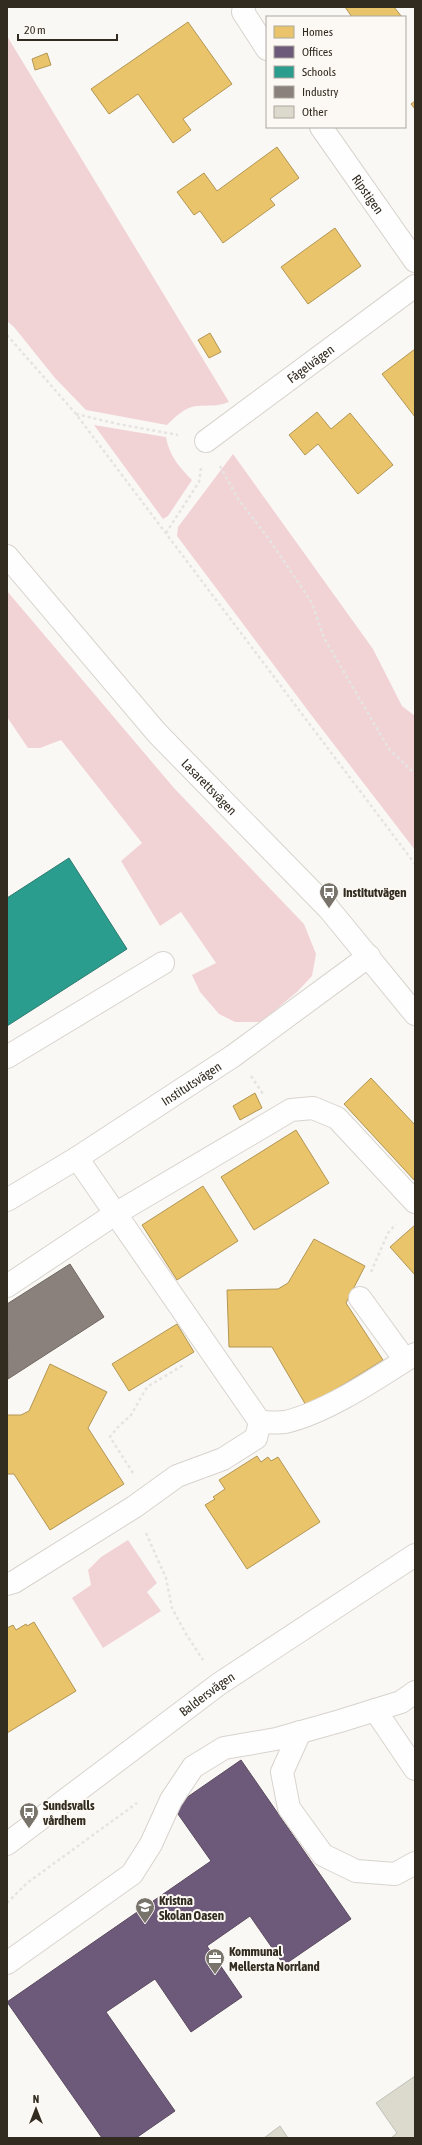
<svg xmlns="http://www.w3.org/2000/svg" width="422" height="2145" font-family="'Asap Condensed',sans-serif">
<rect width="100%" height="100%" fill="#faf8f5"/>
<!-- green -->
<g fill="#f2d3d5">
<path d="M7,36L229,402C217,407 209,405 197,406C185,407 175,417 167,425L86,410L55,378L14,327L7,321Z"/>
<path d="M94,425L166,437C169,455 179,467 192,480L168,516L163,519Z"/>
<path d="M233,454L373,649L402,706L415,716V850L312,716L177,536L178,527Z"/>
<path d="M7,591L174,788L304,924L316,954L312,976L297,992L261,1022H235L219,1014L200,992L192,975L216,963L181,912L160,926L121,861L142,843L61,740L40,748H28L7,717Z"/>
<path d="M128,1540L157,1583L147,1592L161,1611L103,1648L72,1598L91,1585L88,1570L101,1557Z"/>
</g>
<!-- homes -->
<g fill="#e9c46a" stroke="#b29654">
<path d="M345,7H394L402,17H352Z"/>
<path d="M188,22L232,84L183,119L191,130L173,143L138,94L109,114L91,89Z"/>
<path d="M47,53L51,65L35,70L32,59Z"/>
<path d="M415,101V109L411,104Z"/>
<path d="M277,147L299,178L270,199L275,205L223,243L200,211L194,215L177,192L204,173L217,191Z"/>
<path d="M335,228L361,266L308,304L281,267Z"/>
<path d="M210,333L221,352L209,358L198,340Z"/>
<path d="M415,349V417L382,374Z"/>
<path d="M317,412L331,429L350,413L393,465L358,494L318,444L305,455L289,435Z"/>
<path d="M371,1078L415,1125V1181L344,1104Z"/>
<path d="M255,1093L262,1108L240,1120L233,1106Z"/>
<path d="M296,1130L329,1183L254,1230L221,1177Z"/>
<path d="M203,1186L238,1241L177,1280L142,1225Z"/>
<path d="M415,1225V1275L390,1247Z"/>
<path d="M314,1239L365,1266L346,1303L383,1360L307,1407L272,1347H229L227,1290L278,1289L288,1283Z"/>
<path d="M177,1324L194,1352L129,1391L112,1364Z"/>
<path d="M50,1364L107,1392L88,1428L124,1484L50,1530L14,1474H7V1415H21L29,1411Z"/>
<path d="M257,1456L261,1462L268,1457L271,1461L278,1457L320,1522L247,1569L205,1505L215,1499L213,1497L225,1489L219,1480Z"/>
<path d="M34,1622L76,1691L7,1733V1628L13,1625L16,1630L26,1624L27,1626Z"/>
</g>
<!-- offices -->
<path fill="#6d597a" stroke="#5b4b5f" d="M241,1760L351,1919L284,1965L250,1916L207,1946L242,1997L191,2032L155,1979L106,2012L175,2111L136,2138H102L7,2002L211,1861L173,1807Z"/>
<!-- schools -->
<path fill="#2a9d8f" stroke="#2c7b6e" d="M69,858L127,949L7,1026V898Z"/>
<!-- industry -->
<path fill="#8a817c" stroke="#706760" d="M70,1264L104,1317L8,1379L7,1304Z"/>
<!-- building -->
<g fill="#dbdacc" stroke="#c1c0ba">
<path d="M415,2076V2138H391L397,2133L376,2103Z"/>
<path d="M280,2126L288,2138H264Z"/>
</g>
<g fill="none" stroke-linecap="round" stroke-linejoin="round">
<defs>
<g id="minor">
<path d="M244,7L243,12L267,49"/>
<path id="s1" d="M321,127L415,261"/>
<path id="s2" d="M206,441L415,286"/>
<path id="s3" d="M7,556L157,733L329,909L415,1014"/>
<path d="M7,1057L163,963"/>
<path id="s4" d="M7,1200L77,1158L233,1056L369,956"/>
<path d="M7,1286L115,1214L291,1110L313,1108L337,1118L415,1202"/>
<path d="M360,1298L405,1360"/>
<path d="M260,1422C268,1422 277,1423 285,1422C326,1413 379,1377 415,1354"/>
<path d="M7,1584L14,1582L134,1507L177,1476L223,1459L256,1438L260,1422L77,1158"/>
<path d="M375,1710L415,1769"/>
<path d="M300,1732L282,1772L289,1808L323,1855L356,1871L395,1874L415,1863"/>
<path id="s5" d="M7,1844L219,1684L415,1555"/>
<path d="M7,1963L132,1874L151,1844L171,1800L193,1767L224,1748L276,1739L340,1721L401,1702L415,1692"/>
</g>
</defs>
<!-- minor casing -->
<use href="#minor" stroke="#d8d3cd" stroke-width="24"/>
<!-- path -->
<g stroke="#e5e4e3" stroke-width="2.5" stroke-dasharray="3 3" stroke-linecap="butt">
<path d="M7,335L76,414L415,864"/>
<path d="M76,414L118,424L178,435"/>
<path d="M220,466L238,499L269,539L312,603L324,638L389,749L415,774"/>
<path d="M166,533L199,482L201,468"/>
<path d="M251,1076L263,1094"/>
<path d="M371,1272L388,1233L396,1224"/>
<path d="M133,1473L110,1437L117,1428L131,1415L147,1387L185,1364"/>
<path d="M146,1533L166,1578L172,1608L186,1634L203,1660"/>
<path d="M7,1903L27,1883L137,1803"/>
</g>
<!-- minor -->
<use href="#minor" stroke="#fefefe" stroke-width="22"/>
</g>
<!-- icons -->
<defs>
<symbol id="bus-pin" viewBox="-11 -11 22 30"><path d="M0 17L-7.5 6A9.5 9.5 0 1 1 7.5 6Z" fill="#78736b" stroke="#fcf8f3"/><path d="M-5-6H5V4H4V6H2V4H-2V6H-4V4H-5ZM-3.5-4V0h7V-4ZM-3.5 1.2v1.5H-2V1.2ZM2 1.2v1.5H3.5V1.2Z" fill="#fff"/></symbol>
<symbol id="school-pin" viewBox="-11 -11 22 30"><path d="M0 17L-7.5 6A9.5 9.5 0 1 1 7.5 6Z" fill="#78736b" stroke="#fcf8f3"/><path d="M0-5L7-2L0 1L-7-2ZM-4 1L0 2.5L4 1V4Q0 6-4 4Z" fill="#fff"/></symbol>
<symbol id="office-pin" viewBox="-11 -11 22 30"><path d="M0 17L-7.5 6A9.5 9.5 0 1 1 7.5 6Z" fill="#78736b" stroke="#fcf8f3"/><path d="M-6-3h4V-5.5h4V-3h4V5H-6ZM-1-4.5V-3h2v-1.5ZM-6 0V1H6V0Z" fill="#fff"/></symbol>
</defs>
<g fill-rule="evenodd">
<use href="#bus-pin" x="318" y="881" width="22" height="30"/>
<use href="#bus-pin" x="18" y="1801" width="22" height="30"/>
<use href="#school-pin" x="134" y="1896" width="22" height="30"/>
<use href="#office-pin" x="204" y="1947" width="22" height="30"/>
</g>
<g text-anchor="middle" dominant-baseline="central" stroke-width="4" stroke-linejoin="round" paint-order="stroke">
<!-- street labels -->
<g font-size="13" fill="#322b20" stroke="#fcf8f3">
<text stroke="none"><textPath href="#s1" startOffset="82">Ripstigen</textPath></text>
<text stroke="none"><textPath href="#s2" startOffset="130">Fågelvägen</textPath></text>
<text stroke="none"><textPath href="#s3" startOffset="307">Lasarettsvägen</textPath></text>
<text stroke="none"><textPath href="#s4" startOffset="218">Institutsvägen</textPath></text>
<text stroke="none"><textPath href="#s5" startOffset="250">Baldersvägen</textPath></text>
</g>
<!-- poi labels -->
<g font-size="13" font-weight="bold" fill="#322b20" stroke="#fcf8f3" text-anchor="start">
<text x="343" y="892">Institutvägen</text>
<text x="43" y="1805">Sundsvalls<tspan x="43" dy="15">vårdhem</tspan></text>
<text x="159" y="1900">Kristna<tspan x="159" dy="15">Skolan Oasen</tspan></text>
<text x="229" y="1951">Kommunal<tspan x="229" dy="15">Mellersta Norrland</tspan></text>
</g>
</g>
<!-- border -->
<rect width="422" height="2145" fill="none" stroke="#322b20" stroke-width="16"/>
<!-- legend -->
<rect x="266" y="16" width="140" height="112" fill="#fcf8f3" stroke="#aba69f"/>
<rect x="274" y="26" width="20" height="12" fill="#e9c46a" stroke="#aba69f"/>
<text x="302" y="36" font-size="12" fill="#322b20">Homes</text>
<rect x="274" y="46" width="20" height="12" fill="#6d597a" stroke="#aba69f"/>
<text x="302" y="56" font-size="12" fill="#322b20">Offices</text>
<rect x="274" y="66" width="20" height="12" fill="#2a9d8f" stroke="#aba69f"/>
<text x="302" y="76" font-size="12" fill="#322b20">Schools</text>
<rect x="274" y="86" width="20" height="12" fill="#8a817c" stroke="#aba69f"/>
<text x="302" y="96" font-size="12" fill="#322b20">Industry</text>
<rect x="274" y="106" width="20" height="12" fill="#dbdacc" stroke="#aba69f"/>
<text x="302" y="116" font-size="12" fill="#322b20">Other</text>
<!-- north arrow -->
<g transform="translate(36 2109)" stroke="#fcf8f3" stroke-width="3" paint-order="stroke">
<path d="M0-3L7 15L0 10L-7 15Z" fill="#322b20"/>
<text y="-6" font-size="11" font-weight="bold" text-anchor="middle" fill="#322b20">N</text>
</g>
<!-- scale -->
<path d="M18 34v6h99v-6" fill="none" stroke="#322b20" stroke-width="2"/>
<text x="24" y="34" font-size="12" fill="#322b20" stroke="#fcf8f3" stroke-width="3" paint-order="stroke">20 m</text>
</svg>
